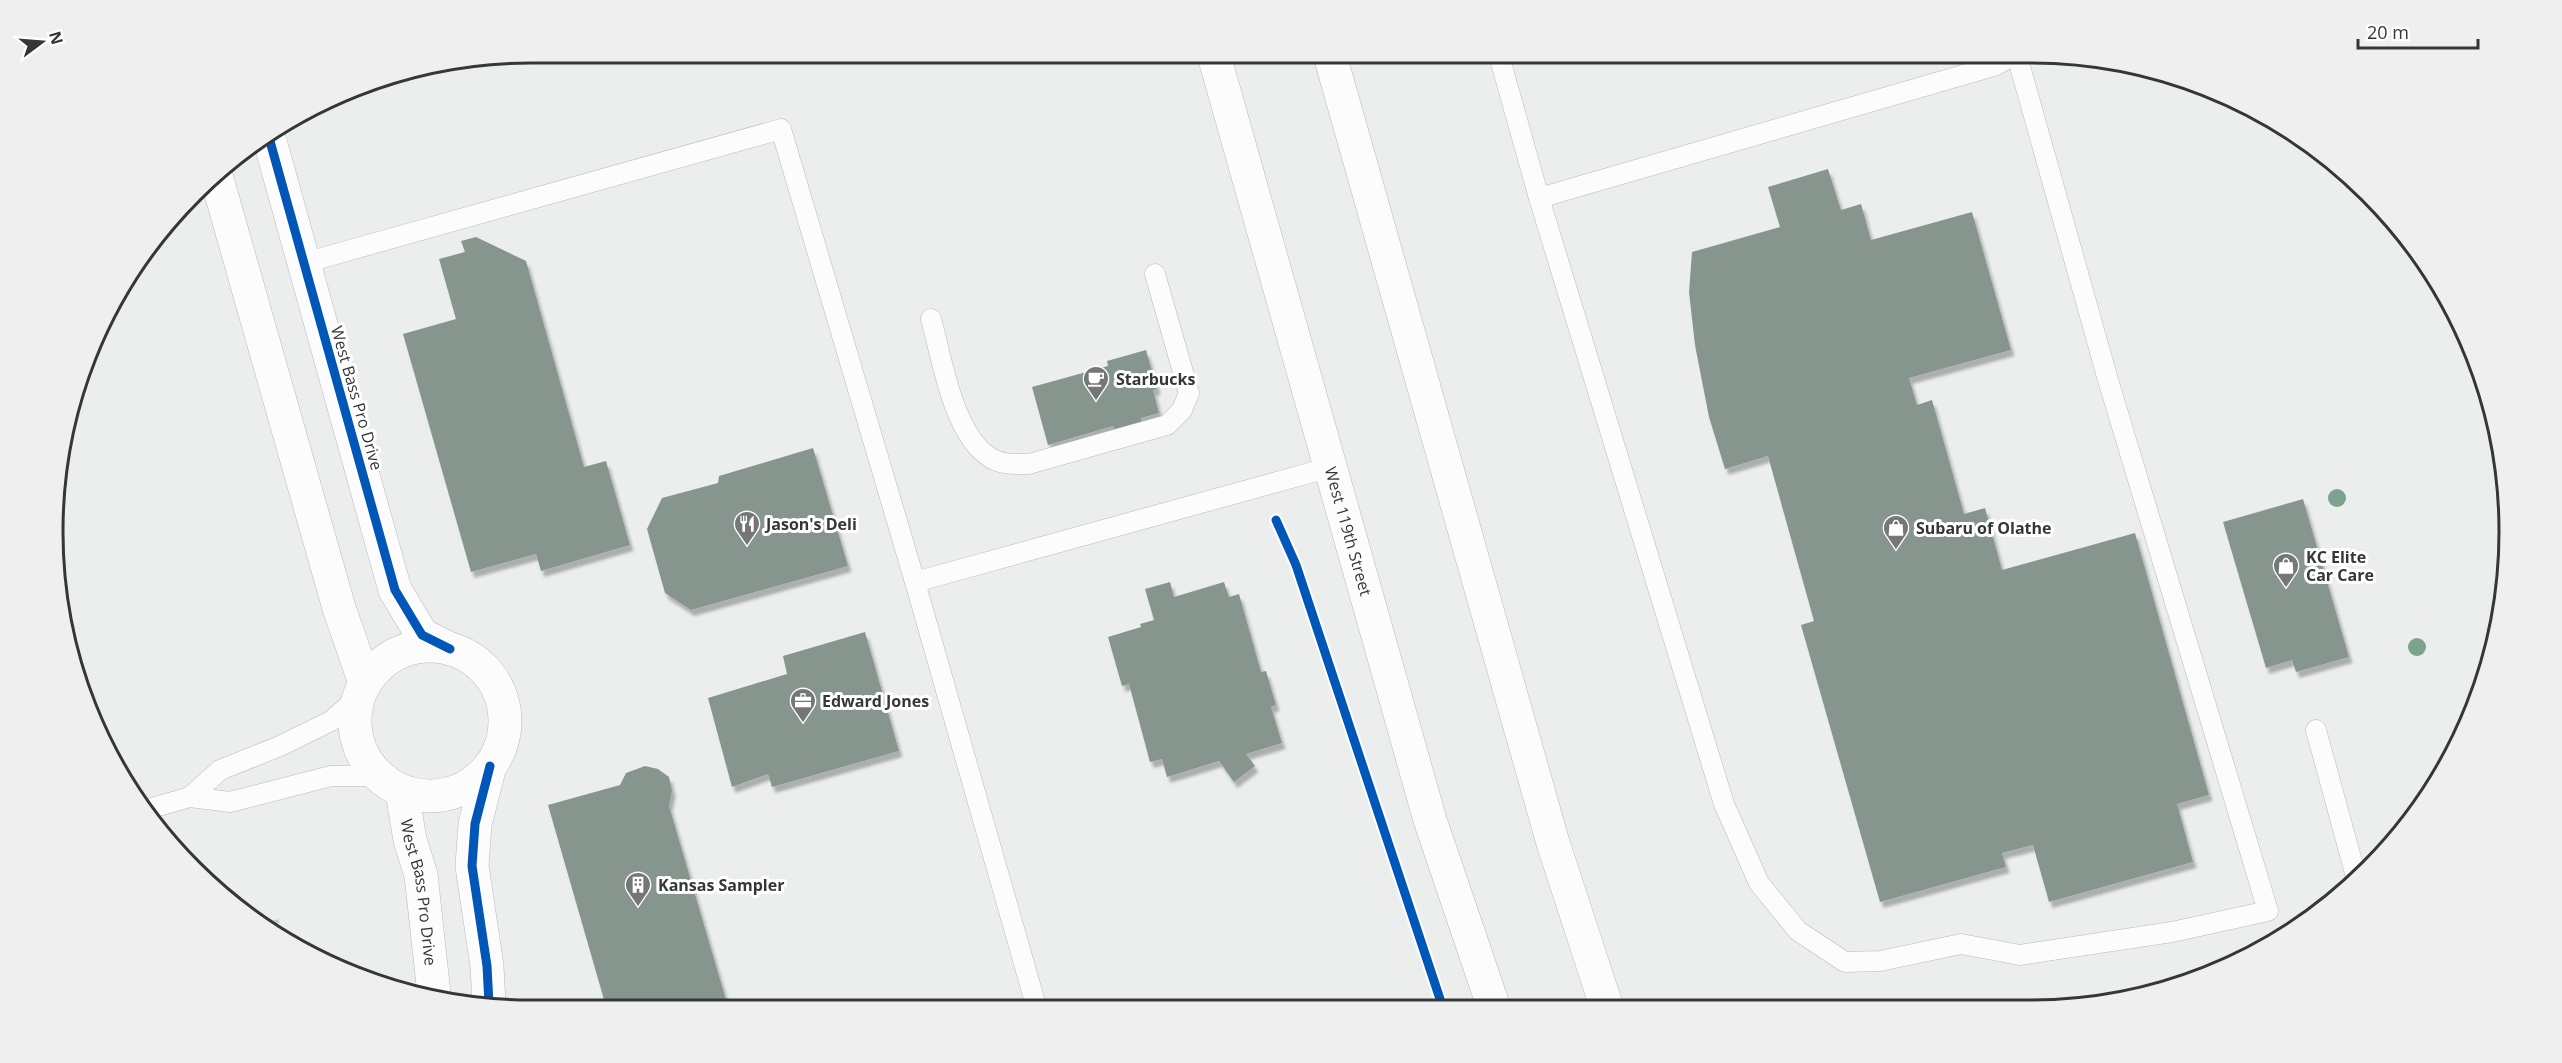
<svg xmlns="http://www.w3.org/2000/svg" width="2562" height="1063" font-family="'Open Sans',sans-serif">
<defs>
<filter id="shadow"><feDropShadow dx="3.5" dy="6" stdDeviation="1.5" flood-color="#0004"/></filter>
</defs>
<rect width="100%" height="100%" fill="#ebeeec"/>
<!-- building -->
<g fill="#86968e" filter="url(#shadow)">
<path d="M1828,169L1841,210L1861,204L1871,240L1972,212L2011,350L1909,378L1917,405L1932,400L1964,514L1985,508L2002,570L2135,533L2209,795L2177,804L2193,862L2049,902L2033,845L2002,853L2006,867L1880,902L1801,625L1814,621L1768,456L1725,469L1709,417L1695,345L1689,292L1692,252L1780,227L1768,187Z"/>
<path d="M476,237L526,261L584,467L606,461L630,545L541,571L536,554L471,572L403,334L456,319L439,259L465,252L461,241Z"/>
<path d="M1146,350L1157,389L1153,390L1159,413L1141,418L1142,422L1115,430L1113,426L1048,445L1032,387L1108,366L1107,361Z"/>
<path d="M813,448L848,566L691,610L665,593L647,529L662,498L718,483L719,476Z"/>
<path d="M2303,499L2349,657L2296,672L2292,660L2266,668L2223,522Z"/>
<path d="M1170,582L1174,597L1224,582L1229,597L1239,594L1261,672L1266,671L1276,705L1271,707L1282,743L1246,754L1255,766L1234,782L1219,761L1167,777L1162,759L1150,762L1129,684L1122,686L1108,637L1141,627L1140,624L1154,620L1145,589Z"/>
<path d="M865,632L899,751L772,787L768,774L732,787L708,698L787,674L783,656Z"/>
<path d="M645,766L658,769L669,777L672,791L669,806L729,1010H607L548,805L620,785L626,773Z"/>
</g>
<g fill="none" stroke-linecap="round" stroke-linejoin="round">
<defs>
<g id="service">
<path d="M1498,52L1539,198L1994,66L2020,52"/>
<path d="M1539,198L1724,804L1759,883L1798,931L1845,962L1880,961L1961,944L2020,955L2172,932L2268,911L2108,380L2016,52"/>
<path d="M304,263L781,129L915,582L1037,1009"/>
<path d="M931,319C942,359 953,432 988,456C999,465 1015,464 1029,464L1167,425L1182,410L1189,393L1155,274"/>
<path d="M915,582L1331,467"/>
<path d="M2316,730L2357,880"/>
<path d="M190,797L220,770L280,746L331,721L356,699"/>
<path d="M145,810L190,797L230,802L331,776H379"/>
</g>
<g id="tertiary">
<path d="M268,134L395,590L422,635L450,649"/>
<path d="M215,172L339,608L365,683"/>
<circle cx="430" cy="721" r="75"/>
<path id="s1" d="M402,792L410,840L421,875L434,994"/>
<path d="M489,1004L487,966L472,866L475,824L490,766"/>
</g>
<g id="secondary">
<path id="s2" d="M1213,52L1430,820L1494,1008"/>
<path d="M1329,52L1553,843L1607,1008"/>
</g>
</defs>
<!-- service casing -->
<use href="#service" stroke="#b7bab8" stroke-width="21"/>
<!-- tertiary casing -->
<use href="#tertiary" stroke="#b7bab8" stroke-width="34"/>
<!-- secondary casing -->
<use href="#secondary" stroke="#b7bab8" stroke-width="34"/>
<!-- path -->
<g stroke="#cacccb" stroke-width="4" stroke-dasharray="6 3" stroke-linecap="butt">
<path d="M241,910L242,912"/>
<path d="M265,925L279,921"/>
</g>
<!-- service -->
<use href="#service" stroke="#fcfcfc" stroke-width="20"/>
<!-- tertiary -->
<use href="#tertiary" stroke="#fcfcfc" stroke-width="33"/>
<!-- secondary -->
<use href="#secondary" stroke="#fcfcfc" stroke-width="33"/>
<defs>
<g id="cycleway">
<path d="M268,134L395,590L422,635L450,649"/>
<path d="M1276,520L1296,565L1443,1008"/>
<path d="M489,1004L487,966L472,866L475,824L490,766"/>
</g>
</defs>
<!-- cycleway casing -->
<use href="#cycleway" stroke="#fff" stroke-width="13"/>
<!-- cycleway -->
<use href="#cycleway" stroke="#0057b8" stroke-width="9"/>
</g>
<!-- trees -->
<g fill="#7ba390">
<circle cx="2337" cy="498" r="9"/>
<circle cx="2417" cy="647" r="9"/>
</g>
<!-- icons -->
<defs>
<symbol id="cafe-pin" viewBox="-11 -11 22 30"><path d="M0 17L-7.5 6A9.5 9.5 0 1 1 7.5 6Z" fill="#757776" stroke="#fff"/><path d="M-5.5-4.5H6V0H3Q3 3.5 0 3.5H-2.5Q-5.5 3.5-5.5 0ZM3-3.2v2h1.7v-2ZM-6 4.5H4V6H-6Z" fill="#fff"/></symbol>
<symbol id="restaurant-pin" viewBox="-11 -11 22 30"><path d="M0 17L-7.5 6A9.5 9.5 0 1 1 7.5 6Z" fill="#757776" stroke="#fff"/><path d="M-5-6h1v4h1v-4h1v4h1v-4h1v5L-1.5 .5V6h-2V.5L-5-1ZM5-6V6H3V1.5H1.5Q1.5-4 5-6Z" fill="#fff"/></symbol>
<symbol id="shop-pin" viewBox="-11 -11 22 30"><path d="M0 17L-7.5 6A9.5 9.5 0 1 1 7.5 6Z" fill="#757776" stroke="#fff"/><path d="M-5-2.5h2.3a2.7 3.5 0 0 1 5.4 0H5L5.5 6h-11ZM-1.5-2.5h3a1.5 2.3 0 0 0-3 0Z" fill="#fff"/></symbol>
<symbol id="office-pin" viewBox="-11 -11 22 30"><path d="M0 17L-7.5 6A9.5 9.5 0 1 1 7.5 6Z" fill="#757776" stroke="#fff"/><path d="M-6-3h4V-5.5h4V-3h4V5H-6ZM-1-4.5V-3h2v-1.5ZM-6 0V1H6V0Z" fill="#fff"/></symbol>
<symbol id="building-pin" viewBox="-11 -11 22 30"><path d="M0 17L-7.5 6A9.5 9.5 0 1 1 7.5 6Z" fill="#757776" stroke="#fff"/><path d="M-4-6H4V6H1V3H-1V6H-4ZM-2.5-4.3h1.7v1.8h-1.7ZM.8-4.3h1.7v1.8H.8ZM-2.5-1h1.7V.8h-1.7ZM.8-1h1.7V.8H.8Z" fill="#fff"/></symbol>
</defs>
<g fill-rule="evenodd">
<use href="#cafe-pin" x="1081" y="364" width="30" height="40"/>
<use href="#restaurant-pin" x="732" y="509" width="30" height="40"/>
<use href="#shop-pin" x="1881" y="513" width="30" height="40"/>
<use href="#shop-pin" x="2271" y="551" width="30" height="40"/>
<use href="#office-pin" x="788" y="686" width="30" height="40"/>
<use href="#building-pin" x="623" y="870" width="30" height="40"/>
</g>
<g text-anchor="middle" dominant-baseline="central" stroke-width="6" stroke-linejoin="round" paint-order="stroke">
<!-- poi labels -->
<g font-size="16" font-weight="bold" fill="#353736" stroke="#fff" text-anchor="start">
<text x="1116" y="379">Starbucks</text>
<text x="766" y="524">Jason's Deli</text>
<text x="1916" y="528">Subaru of Olathe</text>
<text x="2306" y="557">KC Elite<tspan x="2306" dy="18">Car Care</tspan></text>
<text x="822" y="701">Edward Jones</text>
<text x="658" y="885">Kansas Sampler</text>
</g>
<!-- street labels -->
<g font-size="16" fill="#353736" stroke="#fff">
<text transform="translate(357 398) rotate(74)">West Bass Pro Drive</text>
<text stroke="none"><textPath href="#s2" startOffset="498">West 119th Street</textPath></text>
<text stroke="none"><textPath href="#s1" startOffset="102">West Bass Pro Drive</textPath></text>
</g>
</g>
<!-- crop -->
<path d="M0 0H2562V1063H0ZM531 63H2031A468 468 0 0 1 2499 531V532A468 468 0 0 1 2031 1000H531A468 468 0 0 1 63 532V531A468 468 0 0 1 531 63Z" fill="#efefef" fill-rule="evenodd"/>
<path fill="none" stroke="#353736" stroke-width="3" d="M531 63H2031A468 468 0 0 1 2499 531V532A468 468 0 0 1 2031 1000H531A468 468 0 0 1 63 532V531A468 468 0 0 1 531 63Z"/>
<!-- north arrow -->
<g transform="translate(42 42) rotate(74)" stroke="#ffffff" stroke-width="4.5" paint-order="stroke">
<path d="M0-4.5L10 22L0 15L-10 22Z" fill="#353736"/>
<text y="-9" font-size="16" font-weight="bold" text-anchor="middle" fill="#353736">N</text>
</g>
<!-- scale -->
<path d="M2358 39v9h120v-9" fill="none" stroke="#353736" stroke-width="3"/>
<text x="2367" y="39" font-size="18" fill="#353736" stroke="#ffffff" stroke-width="4.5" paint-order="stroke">20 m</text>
</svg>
